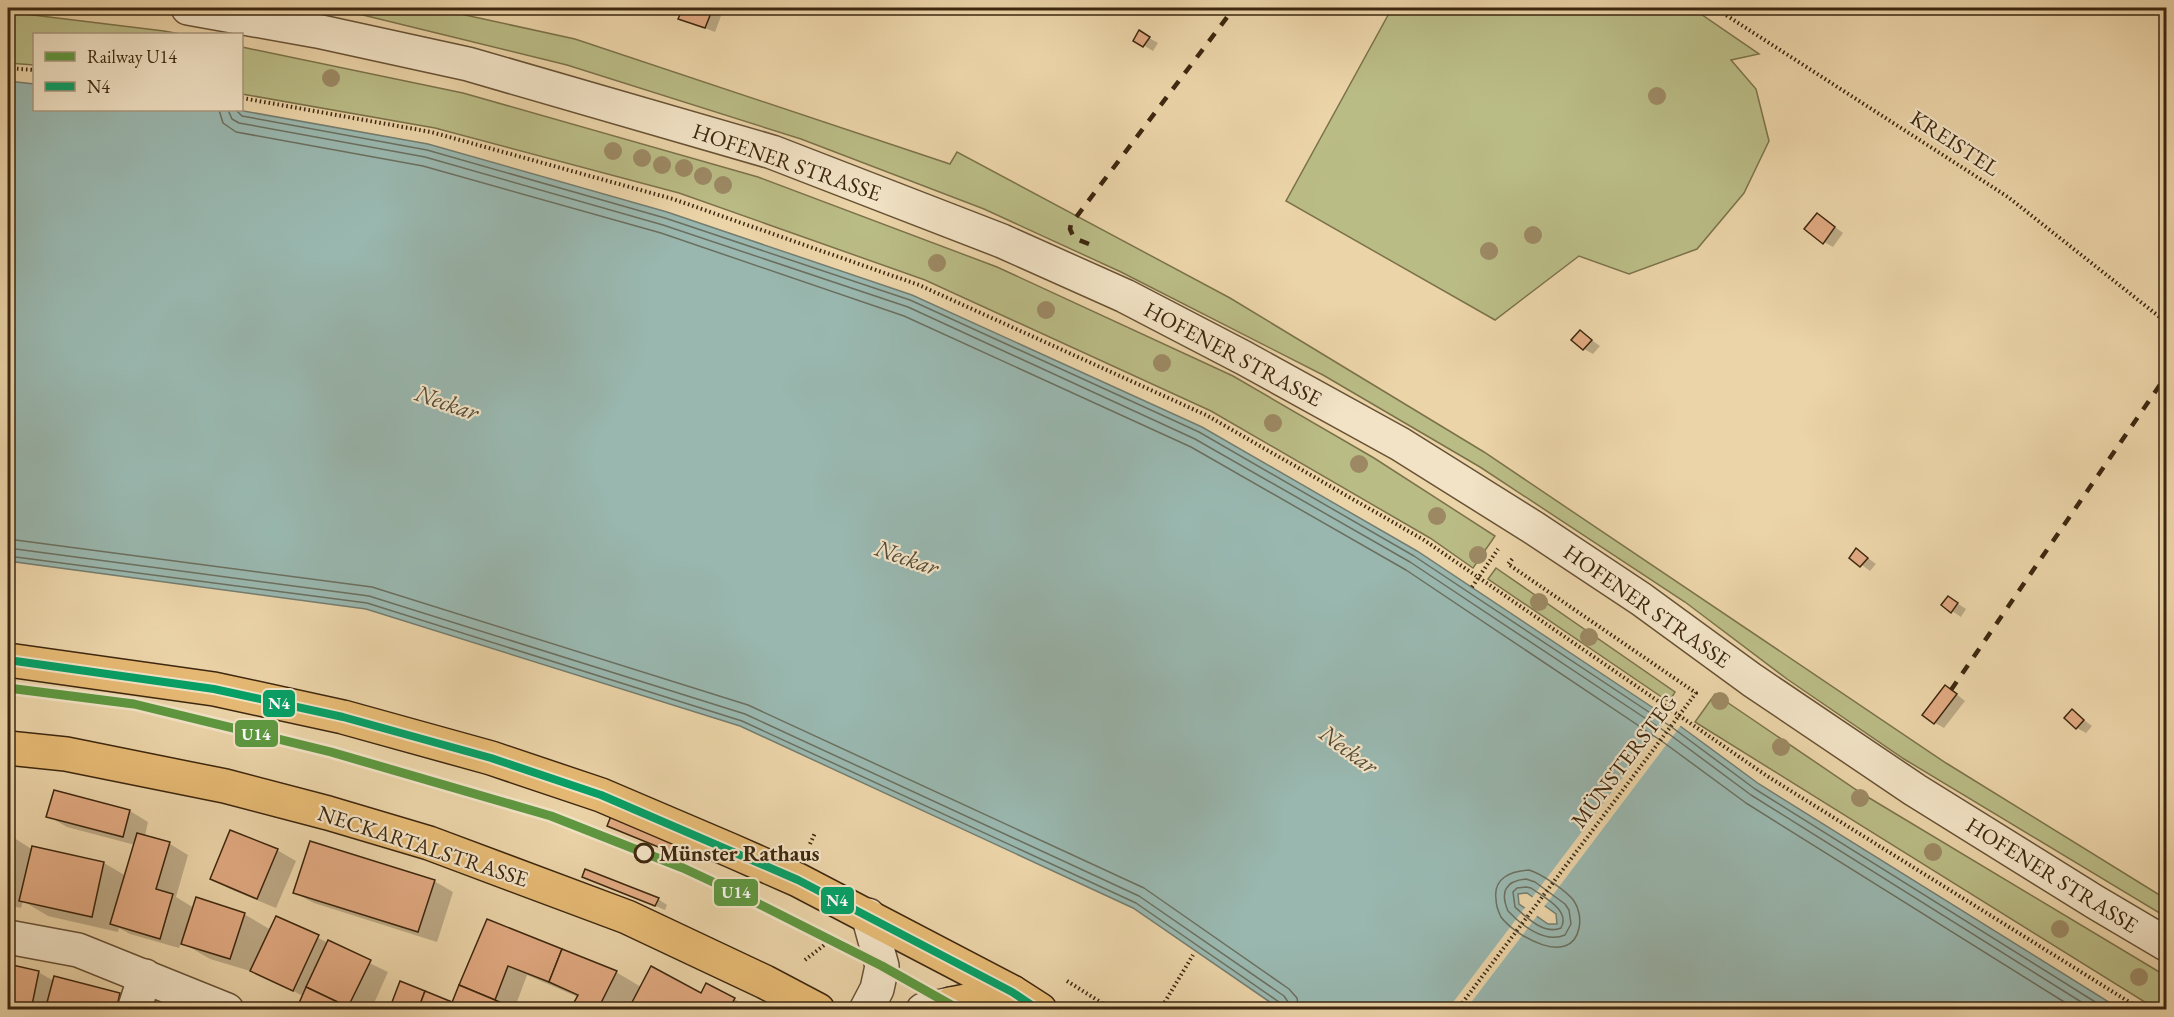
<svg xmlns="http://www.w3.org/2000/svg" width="2174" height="1017" font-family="'EB Garamond',serif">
<rect width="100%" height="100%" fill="#ebd4a8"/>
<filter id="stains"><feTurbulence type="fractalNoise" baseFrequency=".00333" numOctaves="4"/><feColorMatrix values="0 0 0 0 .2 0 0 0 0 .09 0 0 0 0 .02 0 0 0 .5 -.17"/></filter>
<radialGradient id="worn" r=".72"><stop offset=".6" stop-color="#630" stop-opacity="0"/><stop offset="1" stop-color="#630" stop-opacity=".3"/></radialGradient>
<!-- green -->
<g fill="#babc86" stroke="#7c724a" stroke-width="1.5">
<path d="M314,8H433L575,39L950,164L957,152L1230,298L1484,452L1946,763L2166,899V917L1904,759L1787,679L1685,602L1480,467L1323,375L1121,272L984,209L801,139L567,65L363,15Z"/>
<path d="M1392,8H1692L1759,54L1731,60L1756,89L1769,141L1744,193L1697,249L1629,274L1579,256L1495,320L1286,201Z"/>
<path d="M8,12L164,31L180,34H34V65L8,63Z"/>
<path d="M242,47L463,93L758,177L997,267L1233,376L1374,458L1495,536L1473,568L1430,538L1211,411L925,280L679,193L435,128L242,94Z"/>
<path d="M1496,568L1675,692L1669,702L1488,579Z"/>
<path d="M1715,694L1861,793L2166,976V1009H2156L1695,722Z"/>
</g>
<!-- water -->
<path fill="#99b7af" stroke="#747d6f" stroke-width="1.5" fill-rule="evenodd" d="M8,81L34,84V110H238L428,144L667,212L912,295L1202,427L1417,551L1676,723L1759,784L2120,1009H1280L1133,908L740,726L366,609L8,561ZM1527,893L1556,914L1557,924H1548L1519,904L1518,894Z"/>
<!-- pier -->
<g fill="#ebd4a8">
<path d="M1670,715L1682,724L1543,908L1531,899Z"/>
<path d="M1527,905L1538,914L1537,916L1466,1009H1448Z"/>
</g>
<!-- shadow -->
<g fill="#0003">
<path d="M684,8H724L715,32L680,18Z"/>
<path d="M1139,32L1158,43L1153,51L1135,40Z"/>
<path d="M1826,220L1843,233L1833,247L1824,242Z"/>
<path d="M1580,332L1600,346L1593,354L1584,349Z"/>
<path d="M1857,550L1876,564L1870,571L1851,557Z"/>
<path d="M1949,598L1966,609L1961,617L1943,605Z"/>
<path d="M1955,693L1965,701L1944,728L1935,723Z"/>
<path d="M2072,711L2092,726L2086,733L2077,728Z"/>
<path d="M55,791L130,811L148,822L145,836L170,844L188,855L176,897L194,908L244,914L271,930L277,918L388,972L371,1010H297L303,996L257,973L210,959L181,942L179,948L130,934L119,928L118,932L48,916L23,901L21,908L8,905V834L33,850L104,863L126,876L135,845L67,827L48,816Z"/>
<path d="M608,826L682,846L691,852L687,859Z"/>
<path d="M277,850L296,861L276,908L230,889L212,879Z"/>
<path d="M584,876L658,899L667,905L665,910Z"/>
<path d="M434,881L453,892L437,942L314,903L295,893Z"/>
<path d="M488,921L616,972L641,987L734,999L753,1010H572L578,997L527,975L514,1010H391L401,983L453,1004Z"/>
<path d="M8,966L38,972L54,981L120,994L138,1005L137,1010H8Z"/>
</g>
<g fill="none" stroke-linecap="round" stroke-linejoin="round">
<!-- shore -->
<g stroke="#6b6f5f" stroke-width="1.5">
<path d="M219,110L223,123L236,132L423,166L661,233L904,316L1191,447L1406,570L1663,742L1746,803L2077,1010"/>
<path d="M228,110L232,119L239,123L425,157L663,225L908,307L1195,439L1410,562L1669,734L1751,795L2094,1010"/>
<path d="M236,110L242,116L427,150L665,218L910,300L1199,432L1414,556L1673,728L1755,789L2108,1010"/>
<path d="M8,539L372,587L748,705L1144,888L1289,989L1297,998L1299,1010"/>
<path d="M8,548L369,596L745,714L1139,896L1284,996L1288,1002L1290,1010"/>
<path d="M8,556L367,603L742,721L1136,903L1279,1002L1282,1010"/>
<path d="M1529,870C1540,873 1567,891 1574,901C1579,908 1581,919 1579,928C1571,968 1515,936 1501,917C1498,911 1496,905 1496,899C1493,878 1511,871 1529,870Z"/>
<path d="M1526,879L1535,882L1565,904L1569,910L1571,924L1565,935C1545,944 1521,925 1508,911C1500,892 1505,881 1526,879Z"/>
<path d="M1526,887L1531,888C1543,897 1571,910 1561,928C1544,935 1527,918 1515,907L1513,892L1517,888Z"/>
</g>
</g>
<!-- building -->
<g fill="#e1a981" stroke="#3d270f" stroke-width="1.5">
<path d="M683,8H713L705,28L678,19Z"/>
<path d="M1139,30L1150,37L1143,47L1133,41Z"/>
<path d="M1817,213L1835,227L1823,244L1804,229Z"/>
<path d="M1580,330L1592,340L1583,350L1571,340Z"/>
<path d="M1856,548L1868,558L1860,567L1849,558Z"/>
<path d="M1948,596L1958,603L1951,613L1941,605Z"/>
<path d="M1945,685L1957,694L1934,724L1922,715Z"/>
<path d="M2072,709L2084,720L2076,729L2064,718Z"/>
<path d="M54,790L130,810L123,837L46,817Z"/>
<path d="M611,816L682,845L678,855L607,826Z"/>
<path d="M230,830L278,849L257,899L210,879Z"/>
<path d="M137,833L170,842L156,889L173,894L160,939L110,924Z"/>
<path d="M310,841L435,880L418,932L293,893Z"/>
<path d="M32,846L104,862L92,917L19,901Z"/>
<path d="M585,869L659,898L655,906L582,877Z"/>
<path d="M196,897L245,913L230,959L181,944Z"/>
<path d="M276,916L319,935L293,991L250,971Z"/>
<path d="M487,919L562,949L549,982L508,966L495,1000L459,985Z"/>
<path d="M328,940L371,960L348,1007L306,987Z"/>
<path d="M562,949L617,971L599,1007L603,1010H570L578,995L549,982Z"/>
<path d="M8,964L39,971L31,1010H8Z"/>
<path d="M651,966L701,993L706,983L735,998L730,1007L734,1010H628Z"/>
<path d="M54,976L120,993L116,1010H45Z"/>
<path d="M400,981L425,991L418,1010H389Z"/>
<path d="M459,985L495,1000L518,1010H449Z"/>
<path d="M306,987L348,1007L347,1010H296Z"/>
<path d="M425,991L452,1002L449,1010H418Z"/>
</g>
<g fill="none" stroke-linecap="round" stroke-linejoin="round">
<defs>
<g id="minor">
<path d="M188,8L317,31L468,64L772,152L1002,241L1125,296L1244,358L1400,444L1534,528L1641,599L1752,680L1915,790L2095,902L2166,944"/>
<path d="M8,937L78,950L227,1010"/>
<path d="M134,1010L145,976"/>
<path d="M866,1010L877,989L882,966L868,915"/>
<path d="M923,1010L951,1004"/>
</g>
<g id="major">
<path d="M8,660L214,689L343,717L491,758L601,795L730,850L798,880L1012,992L1040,1010"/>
<path d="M8,748L66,754L225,786L328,813L429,843L627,917L765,982L818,1010"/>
<path d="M947,1010L951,1004L1012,992"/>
</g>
</defs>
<!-- minor casing -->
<use href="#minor" stroke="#685235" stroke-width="36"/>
<!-- major casing -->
<use href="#major" stroke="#3d270f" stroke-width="36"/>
<!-- path -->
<g stroke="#3d270f" stroke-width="4" stroke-dasharray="1.5 3" stroke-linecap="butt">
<path d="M1715,8L2008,197L2166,322"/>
<path d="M8,68L34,70"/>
<path d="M242,98L431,132L673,199L919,285L1206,415L1424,540L1767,776L2142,1010"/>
<path d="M1472,587L1498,549"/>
<path d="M810,844L815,833"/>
<path d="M805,960L832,939"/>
<path d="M1067,981L1113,1010"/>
<path d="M1160,1010L1193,955"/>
<path d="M1174,1010H1175"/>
</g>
<!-- minor -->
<use href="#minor" stroke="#f2e3c6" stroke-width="33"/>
<!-- major -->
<use href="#major" stroke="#e6ba74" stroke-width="33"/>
<!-- rail -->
<g stroke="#3d270f" stroke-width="4.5" stroke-dasharray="10 10" stroke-linecap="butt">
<path d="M1089,244L1074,238L1070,229L1071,224L1234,8"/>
<path d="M1951,690L2166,376"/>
</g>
<!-- path-bridge -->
<path stroke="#3d270f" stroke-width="4" stroke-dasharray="1.5 3" stroke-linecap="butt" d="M1457,1010L1696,693L1508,564L1513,558"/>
<defs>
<path id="bus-1" d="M8,660L214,689L343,717L491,758L601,795L798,880L1012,992L1039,1010"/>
</defs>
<!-- bus-1 casing -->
<use href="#bus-1" stroke="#f2e3c6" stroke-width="12"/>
<!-- bus-1 -->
<use href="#bus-1" stroke="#06a066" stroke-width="8"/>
<defs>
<path id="rail-1" d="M8,688L134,704L331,752L551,816L683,868L745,897L882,966L960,1010"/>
</defs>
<!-- rail-1 casing -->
<use href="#rail-1" stroke="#f2e3c6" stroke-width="14"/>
<!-- rail-1 -->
<use href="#rail-1" stroke="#5e9840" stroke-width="9"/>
</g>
<!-- trees -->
<g fill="#9c8964">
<circle cx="331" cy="78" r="9"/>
<circle cx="1657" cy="96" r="9"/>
<circle cx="613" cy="151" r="9"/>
<circle cx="642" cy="158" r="9"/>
<circle cx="662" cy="165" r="9"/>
<circle cx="684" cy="168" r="9"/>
<circle cx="703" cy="176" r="9"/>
<circle cx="723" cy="185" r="9"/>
<circle cx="1533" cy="235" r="9"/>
<circle cx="1489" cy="251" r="9"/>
<circle cx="937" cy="263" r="9"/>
<circle cx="1046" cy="310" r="9"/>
<circle cx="1162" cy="363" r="9"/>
<circle cx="1273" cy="423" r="9"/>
<circle cx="1359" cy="464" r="9"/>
<circle cx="1437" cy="516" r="9"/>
<circle cx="1478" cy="555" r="9"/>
<circle cx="1539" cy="602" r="9"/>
<circle cx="1589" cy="637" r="9"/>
<circle cx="1720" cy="701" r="9"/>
<circle cx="1781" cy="747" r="9"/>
<circle cx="1860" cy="798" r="9"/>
<circle cx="1933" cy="852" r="9"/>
<circle cx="2060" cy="929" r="9"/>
<circle cx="2139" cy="977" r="9"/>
</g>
<!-- markers -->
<circle fill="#f2e3c6" stroke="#3d270f" stroke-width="3" cx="644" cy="853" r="9"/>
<g text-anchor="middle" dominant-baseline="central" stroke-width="4.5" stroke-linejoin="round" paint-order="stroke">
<!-- street labels -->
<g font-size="22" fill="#3d270f" stroke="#f2e3c6">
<text transform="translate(1955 143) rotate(33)">KREISTEL</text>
<text transform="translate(787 162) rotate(19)">HOFENER STRASSE</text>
<text transform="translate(1233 354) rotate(28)">HOFENER STRASSE</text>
<text transform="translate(1647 606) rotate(35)">HOFENER STRASSE</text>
<text transform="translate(1624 761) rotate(-53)">MÜNSTERSTEG</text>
<text transform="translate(423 846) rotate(18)">NECKARTALSTRASSE</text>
<text transform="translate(2052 875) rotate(32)">HOFENER STRASSE</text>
</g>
<!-- stop labels -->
<g font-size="22" font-weight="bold" fill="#3d270f" stroke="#f2e3c6" text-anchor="start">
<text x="659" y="853">Münster Rathaus</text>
</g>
<!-- water labels -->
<g font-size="24" font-style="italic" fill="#544b37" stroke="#f2e3c6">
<text transform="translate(447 402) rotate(19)">Neckar</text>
<text transform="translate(907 557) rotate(19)">Neckar</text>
<text transform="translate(1349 749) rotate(36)">Neckar</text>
</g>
</g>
<g stroke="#f2e3c6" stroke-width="2">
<rect x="262" y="689" width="34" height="29" rx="6" fill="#06a066"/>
<rect x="234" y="719" width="45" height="29" rx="6" fill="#5e9840"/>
<rect x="713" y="878" width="46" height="29" rx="6" fill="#5e9840"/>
<rect x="820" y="886" width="35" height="29" rx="6" fill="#06a066"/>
</g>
<g font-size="16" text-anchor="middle" font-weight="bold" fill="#fff">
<text x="279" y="709">N4</text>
<text x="256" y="740">U14</text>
<text x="736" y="898">U14</text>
<text x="837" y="906">N4</text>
</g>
<!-- margin -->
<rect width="2174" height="1017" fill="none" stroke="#ebd4a8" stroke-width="30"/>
<rect x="9" y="9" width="2156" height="999" fill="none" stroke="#3d270f" stroke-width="3"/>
<rect x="15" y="15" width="2144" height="987" fill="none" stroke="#3d270f" stroke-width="1.5"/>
<!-- legend -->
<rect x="33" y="33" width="210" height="78" fill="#f2e3c6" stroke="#aa987d" stroke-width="1.5"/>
<rect x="45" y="52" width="30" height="9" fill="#5e9840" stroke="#aa987d" stroke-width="1.5"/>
<text x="87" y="63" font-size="18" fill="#3d270f">Railway U14</text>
<rect x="45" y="82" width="30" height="9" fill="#06a066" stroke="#aa987d" stroke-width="1.5"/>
<text x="87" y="93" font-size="18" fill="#3d270f">N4</text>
<rect width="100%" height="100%" filter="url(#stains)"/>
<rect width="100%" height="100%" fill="url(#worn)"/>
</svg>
